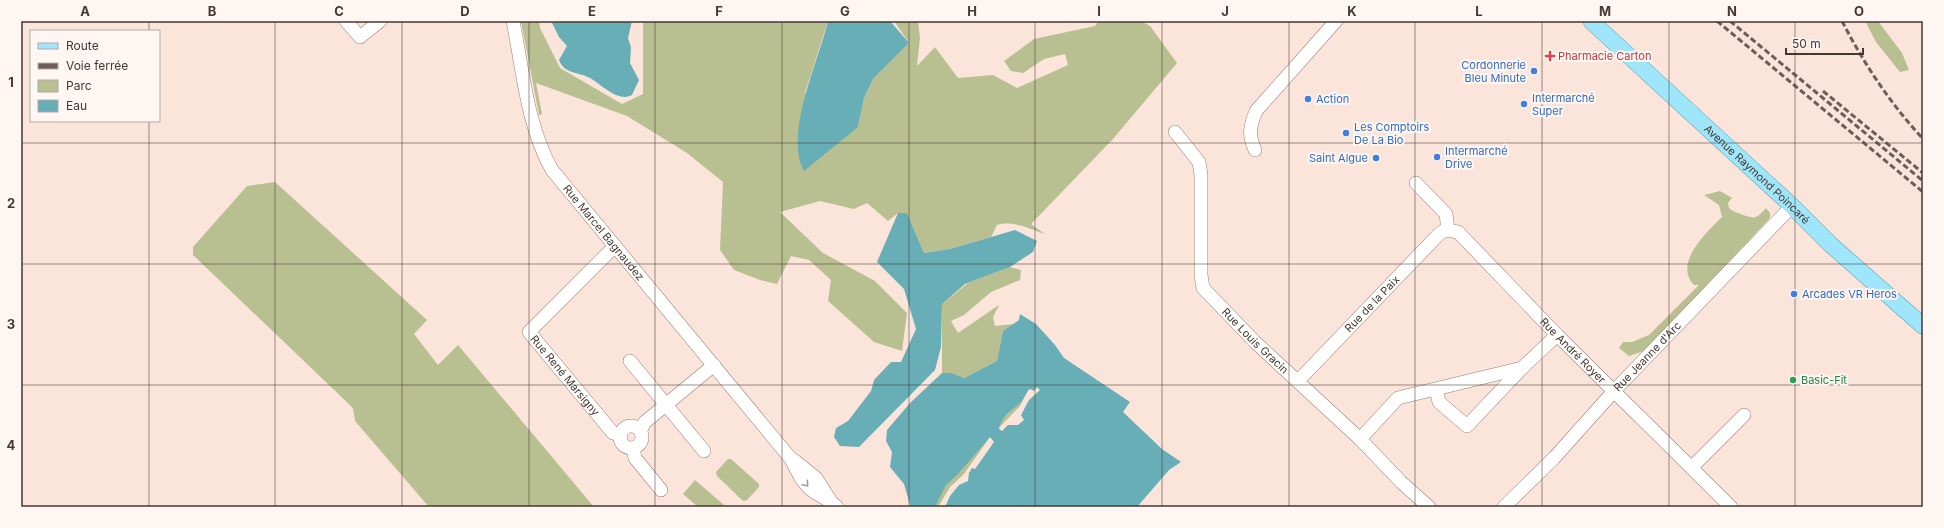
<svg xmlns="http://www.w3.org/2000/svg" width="1944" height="528" font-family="Inter,sans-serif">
<rect width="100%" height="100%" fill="#fbe5db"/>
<!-- green -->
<g fill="#b8c091">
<path d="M521,21H539L540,28L560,68L622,104L643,94V21H828L805,93L858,127L864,98L873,79L909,43L894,21H918L920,38L917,66L935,47L958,78L993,75L1017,88L1068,65L1065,54L1044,59L1023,73L1011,71L1004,61L1034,39L1095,26L1098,21H1141L1150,26L1177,63L1113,139L1031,224L1045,234C1029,229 1014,220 997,225L991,237L950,249L924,253L907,213H898L888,221L867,203L854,209L820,201L780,212L823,253L875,281L907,313L902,351L874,342L828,301L831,280L809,260L791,256L777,284L760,280L734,270L720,250L723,182L687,153L627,116L536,83L542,114L539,115Z"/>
<path d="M1865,21H1878L1902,53L1909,70L1900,72L1876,42Z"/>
<path d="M275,182L427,320L414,334L438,365L458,345L594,507H429L355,421L353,408L193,255V247L247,186Z"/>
<path d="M1720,191L1732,198L1728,203L1729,208C1734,213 1737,212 1743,215C1756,219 1756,219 1766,208L1770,213V218L1644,351L1629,356L1619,348L1623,342H1632L1649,335L1699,285H1694C1673,263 1706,233 1722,217L1719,205L1704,195Z"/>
<path d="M1010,267L1021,270L1020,280L991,292L964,315L951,321L958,333L999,305L993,317L995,326L1014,324L1003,331L997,361L964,378L952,373H942V304L968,283Z"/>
<path d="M1024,398L1020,406L998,429L1001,420Z"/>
<path d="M990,437L964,474L950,487L938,507H933L945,482Z"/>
<path d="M728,459H731L759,484V487L747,500L743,501L717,476L716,472Z"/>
<path d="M695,480L724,505L722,507H698L683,494Z"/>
</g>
<!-- water -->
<g fill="#67aeb6" fill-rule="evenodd">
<path d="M551,21H632L628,38L631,47L630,63L639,80L632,95C618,103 601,84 590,78C579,72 564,74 559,60L567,46L559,37Z"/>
<path d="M828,21H890L909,43L873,79L864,98L858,127L804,171C784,133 819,60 828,21Z"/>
<path d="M898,213H907L924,253L950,249L1015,230L1037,241L1033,252L1010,267L965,284L942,304L941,347L935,370L859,447L840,446L834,437L836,428L848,421L871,391L874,380L891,362H901L916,329L904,289L877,262Z"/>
<path d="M1020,314L1036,324L1055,345L1064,358L1130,402L1123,412L1162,449L1181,462L1169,470L1137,507H945L950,496L959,485L968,481L969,473L972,468L975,469L994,442L990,437L958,474L946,485L935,507H912L910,505L904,484L890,467L892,452L886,441L887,430L910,403L942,373H952L964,378L997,361L1003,331L1019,320ZM1037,387L1040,390L1029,400L1021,415L1024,420L1018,425H1008L1002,431L999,429C1002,415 1011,412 1021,402C1025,398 1026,392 1030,389L1034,391Z"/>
</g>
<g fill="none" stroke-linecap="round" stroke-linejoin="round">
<defs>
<g id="minor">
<path d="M346,21L360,37L380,21"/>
<path id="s1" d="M513,21C523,71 527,126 552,170L791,459C797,471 802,483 813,491C821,497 830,500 837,507"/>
<path id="s2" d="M1175,132L1199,162L1201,175V275L1203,288L1255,342L1360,439L1401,482L1429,507"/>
<path d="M1255,150C1248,135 1250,126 1256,111L1336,21"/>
<path d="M1416,183L1446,214L1448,230"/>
<path id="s3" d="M615,246L529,332L613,433L621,435"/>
<path d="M630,361L704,451"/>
<path id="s4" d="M1298,381L1439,234L1445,230L1458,232L1557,335L1731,507"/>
<path d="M1436,389L1439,402L1467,426L1522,368L1557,335"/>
<circle cx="631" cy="437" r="11"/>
<path d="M640,431L645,422L714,365"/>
<path d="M1360,439L1398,398L1522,368"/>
<path d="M633,448L635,458L661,490"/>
<path d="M795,461L816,478L830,500"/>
<path d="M1692,467L1744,415"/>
<path id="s5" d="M1504,507L1554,458L1614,391L1792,206"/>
</g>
<g id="major">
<path id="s6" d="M1591,21L1792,206L1831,245L1923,326"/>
</g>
</defs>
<!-- minor casing -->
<use href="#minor" stroke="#9d7c6d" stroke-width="14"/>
<!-- major casing -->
<use href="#major" stroke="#569eb1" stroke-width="17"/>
<!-- minor -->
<use href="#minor" stroke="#fff" stroke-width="13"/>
<!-- major -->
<use href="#major" stroke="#9fe6fa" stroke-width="16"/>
<!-- rail -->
<g stroke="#6e5d57" stroke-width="3" stroke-dasharray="6 3" stroke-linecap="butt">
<path d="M1717,21L1923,192"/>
<path d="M1730,21L1923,181"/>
<path d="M1842,21C1864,64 1890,103 1923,139"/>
<path d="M1823,91L1923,173"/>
</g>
</g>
<!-- one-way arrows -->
<defs><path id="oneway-chevron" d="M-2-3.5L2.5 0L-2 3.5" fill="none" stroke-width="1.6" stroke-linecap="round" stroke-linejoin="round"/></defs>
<use stroke="#a29b98" href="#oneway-chevron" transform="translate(806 484) rotate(50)"/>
<!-- grid -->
<path fill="none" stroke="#463731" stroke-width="1" stroke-opacity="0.55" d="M149,21V31M275,21V507M402,21V507M529,21V507M655,21V507M782,21V507M909,21V507M1035,21V507M1162,21V507M1289,21V507M1415,21V507M1542,21V507M1669,21V507M1795,21V507M149,121V507M21,143H1923M21,264H1923M21,385H1923"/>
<!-- markers -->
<path fill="#e0444e" stroke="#fdf6f2" stroke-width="1.5" d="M1548 50h4v4h4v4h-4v4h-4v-4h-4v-4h4z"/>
<g fill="#3f7fe0" stroke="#fdf6f2" stroke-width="1.5">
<circle cx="1534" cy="71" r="4"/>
<circle cx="1308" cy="99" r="4"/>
<circle cx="1524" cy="104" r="4"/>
<circle cx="1346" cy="133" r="4"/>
<circle cx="1437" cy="157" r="4"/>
<circle cx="1376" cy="158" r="4"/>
<circle cx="1794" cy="294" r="4"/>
</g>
<circle fill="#2e9e5b" stroke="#fdf6f2" stroke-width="1.5" cx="1793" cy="380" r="4"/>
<g text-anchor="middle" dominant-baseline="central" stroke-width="4" stroke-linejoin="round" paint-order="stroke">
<!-- health labels -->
<g font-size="11" fill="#be3a42" stroke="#fdf6f2" text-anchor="start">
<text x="1558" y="56">Pharmacie Carton</text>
</g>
<!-- shop labels -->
<g font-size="11" fill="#366cbe" stroke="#fdf6f2" text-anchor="start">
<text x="1526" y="65" text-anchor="end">Cordonnerie<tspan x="1526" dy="13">Bleu Minute</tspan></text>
<text x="1532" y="98">Intermarché<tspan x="1532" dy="13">Super</tspan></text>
<text x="1316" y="99">Action</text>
<text x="1354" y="127">Les Comptoirs<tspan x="1354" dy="13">De La Bio</tspan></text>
<text x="1445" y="151">Intermarché<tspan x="1445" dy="13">Drive</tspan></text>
<text x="1368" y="158" text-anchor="end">Saint Algue</text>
<text x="1802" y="294">Arcades VR Heros</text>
</g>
<!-- street labels -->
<g font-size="11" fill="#463731" stroke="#fdf6f2">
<text stroke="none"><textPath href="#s6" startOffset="226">Avenue Raymond Poincaré</textPath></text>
<text stroke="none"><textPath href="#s1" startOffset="236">Rue Marcel Bagnaudez</textPath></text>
<text stroke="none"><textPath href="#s4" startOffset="107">Rue de la Paix</textPath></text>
<text stroke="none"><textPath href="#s2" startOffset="239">Rue Louis Gracin</textPath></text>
<text stroke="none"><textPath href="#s4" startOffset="389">Rue André Royer</textPath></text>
<text stroke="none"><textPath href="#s5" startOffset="208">Rue Jeanne d'Arc</textPath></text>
<text stroke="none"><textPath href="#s3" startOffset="178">Rue René Marsigny</textPath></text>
</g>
<!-- leisure labels -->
<g font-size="11" fill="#27864d" stroke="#fdf6f2" text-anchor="start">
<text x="1801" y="380">Basic-Fit</text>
</g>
</g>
<!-- border -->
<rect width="1944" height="528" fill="none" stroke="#fdf6f2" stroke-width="44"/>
<!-- legend -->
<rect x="30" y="30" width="130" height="92" fill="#fdf6f2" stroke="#b4aaa5"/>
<rect x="38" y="43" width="20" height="6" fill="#9fe6fa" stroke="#b4aaa5"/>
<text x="66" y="50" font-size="12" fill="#463731">Route</text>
<rect x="38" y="63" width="20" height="6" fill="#6e5d57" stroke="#b4aaa5"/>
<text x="66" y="70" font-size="12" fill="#463731">Voie ferrée</text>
<rect x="38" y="80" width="20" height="12" fill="#b8c091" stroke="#b4aaa5"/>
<text x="66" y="90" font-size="12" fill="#463731">Parc</text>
<rect x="38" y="100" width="20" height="12" fill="#67aeb6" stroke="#b4aaa5"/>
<text x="66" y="110" font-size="12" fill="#463731">Eau</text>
<!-- scale -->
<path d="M1786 48v6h77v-6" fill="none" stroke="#463731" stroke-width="2"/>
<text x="1792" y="48" font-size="12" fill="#463731" stroke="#fdf6f2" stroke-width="3" paint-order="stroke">50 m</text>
<rect x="22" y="22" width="1900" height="484" fill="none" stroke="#463731" stroke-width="1.5"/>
<g font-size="13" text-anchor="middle" font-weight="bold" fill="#463731">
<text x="85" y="16">A</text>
<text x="212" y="16">B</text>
<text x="339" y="16">C</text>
<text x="465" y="16">D</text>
<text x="592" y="16">E</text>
<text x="719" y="16">F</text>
<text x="845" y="16">G</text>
<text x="972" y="16">H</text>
<text x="1099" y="16">I</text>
<text x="1225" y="16">J</text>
<text x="1352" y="16">K</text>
<text x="1479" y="16">L</text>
<text x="1605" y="16">M</text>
<text x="1732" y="16">N</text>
<text x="1859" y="16">O</text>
<text x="11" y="87">1</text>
<text x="11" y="208">2</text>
<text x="11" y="329">3</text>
<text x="11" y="450">4</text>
</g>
</svg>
